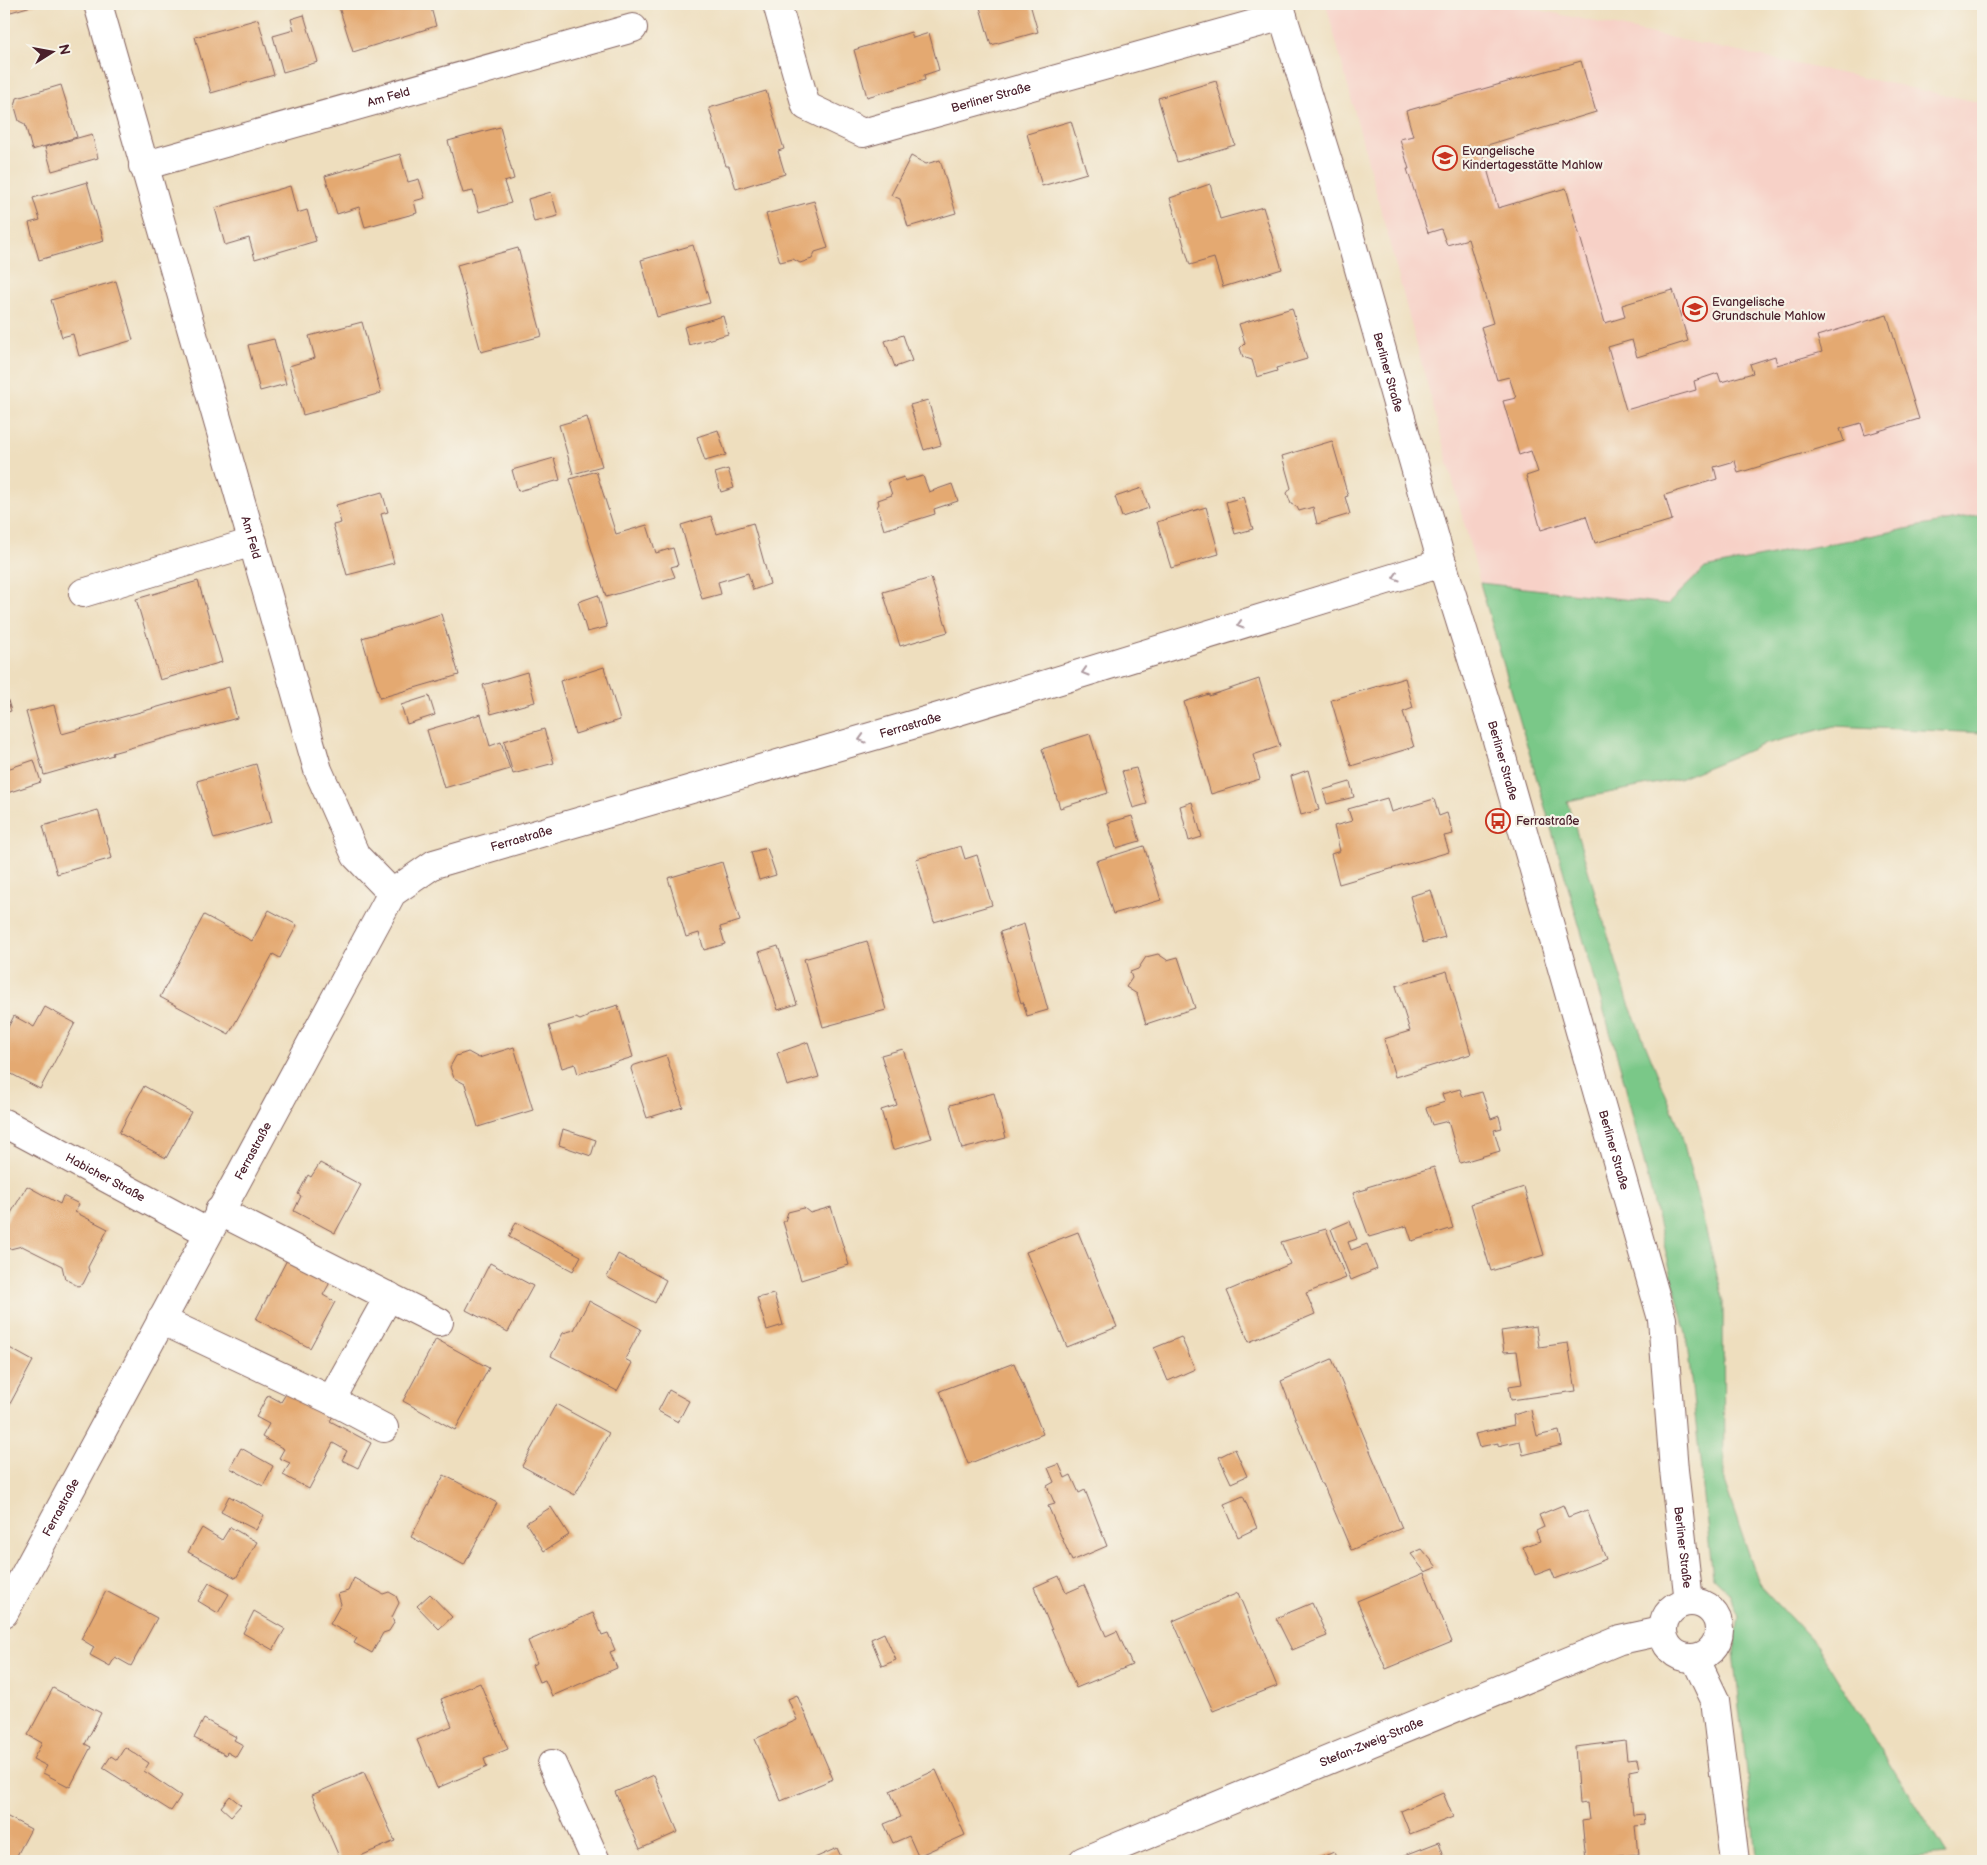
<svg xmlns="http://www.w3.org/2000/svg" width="1987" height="1865" font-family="'Balsamiq Sans',sans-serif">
<rect width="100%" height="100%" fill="#f7f3e8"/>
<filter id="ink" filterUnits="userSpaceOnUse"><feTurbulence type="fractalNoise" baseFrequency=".02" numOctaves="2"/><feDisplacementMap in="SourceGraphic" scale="10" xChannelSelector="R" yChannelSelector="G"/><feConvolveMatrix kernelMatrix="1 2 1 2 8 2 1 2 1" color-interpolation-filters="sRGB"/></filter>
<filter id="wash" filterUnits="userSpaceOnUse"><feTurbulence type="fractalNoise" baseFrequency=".0096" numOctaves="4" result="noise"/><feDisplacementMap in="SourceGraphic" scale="20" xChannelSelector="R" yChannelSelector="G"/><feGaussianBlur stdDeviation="1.12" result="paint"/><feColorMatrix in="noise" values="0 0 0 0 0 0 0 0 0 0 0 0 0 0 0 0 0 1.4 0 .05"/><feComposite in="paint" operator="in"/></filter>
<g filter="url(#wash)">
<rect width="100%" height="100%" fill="#eedebe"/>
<!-- built -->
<path fill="#f7d1c7" d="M1326,4H1510L1983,103V514L1705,568L1668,604L1480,583Z"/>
<!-- green -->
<path fill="#7ac888" stroke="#62745a" d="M1983,514V733L1834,726L1762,745L1679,779L1567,801L1629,1004L1680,1129L1723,1298L1724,1482L1759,1584L1816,1645L1946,1854L1877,1861H1763L1756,1856L1734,1652L1739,1617L1729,1593L1713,1578L1686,1334L1622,1073L1480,583L1668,604L1705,568Z"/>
<g id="blocks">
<!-- building -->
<g fill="#e4a971">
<path d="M4,4H38L4,14Z"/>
<path d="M338,4H430L436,26L353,52Z"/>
<path d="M979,4H1030L1038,32L991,45Z"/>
<path d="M304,15L318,62L283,72L273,36L294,30L291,19Z"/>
<path d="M258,19L274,75L211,93L195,37Z"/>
<path d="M911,32L913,38L929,33L939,70L924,75L925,80L867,97L854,50Z"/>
<path d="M1581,61L1596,112L1481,147L1498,208L1566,188L1605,323L1625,317L1622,305L1673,290L1688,341L1637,357L1632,340L1608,347L1626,410L1696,390L1694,381L1718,373L1721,382L1753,373L1750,364L1775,356L1777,365L1822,352L1817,336L1887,315L1919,419L1865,435L1861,423L1840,429L1844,441L1738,473L1735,461L1714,467L1717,479L1665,495L1672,520L1595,543L1586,516L1541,530L1526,476L1538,472L1531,451L1519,455L1503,401L1516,398L1509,377L1497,380L1481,327L1493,323L1468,239L1447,245L1441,229L1428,233L1407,169H1409L1400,139L1413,136L1406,111Z"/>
<path d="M1216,81L1235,145L1177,162L1158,98Z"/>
<path d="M61,85L77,137L32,150L25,124L19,121L15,107L17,98Z"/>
<path d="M766,91L784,149L778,151L785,174L736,189L729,166H726L709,108Z"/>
<path d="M1071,121L1087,173L1042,186L1027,134Z"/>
<path d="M500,127L514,179L504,182L511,203L479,212L473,191L463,193L448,141Z"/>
<path d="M92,134L98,158L52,171L45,147Z"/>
<path d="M400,154L408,182L419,179L425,198L414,201L417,213L365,227L359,207L337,214L325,176Z"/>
<path d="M911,156L926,164L940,160L956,213L908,227L900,199L891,195Z"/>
<path d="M87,182L104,241L39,260L29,223L40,220L33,198Z"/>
<path d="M1210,184L1220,219L1263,207L1282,269L1223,287L1214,258L1190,265L1170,198Z"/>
<path d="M290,186L297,213L307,210L316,241L255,259L249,238L225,245L215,208Z"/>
<path d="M551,192L558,216L534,222L528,199Z"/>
<path d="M814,201L828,248L815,252L812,259L800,263L793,259L780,262L766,214Z"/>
<path d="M693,245L710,303L657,317L641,260Z"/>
<path d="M518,248L542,336L481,352L457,265Z"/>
<path d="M116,281L133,340L79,356L73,334L62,337L51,300Z"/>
<path d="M1292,308L1307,359L1276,368L1277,371L1257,377L1252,360L1243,357L1240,348L1245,343L1239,324Z"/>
<path d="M723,316L728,334L689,345L684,327Z"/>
<path d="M362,322L381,393L303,415L289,366L315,358L309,336Z"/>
<path d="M903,335L912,361L895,367L885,341Z"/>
<path d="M274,339L286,384L260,391L248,345Z"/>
<path d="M928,400L941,445L924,450L910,405Z"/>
<path d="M587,417L602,466L573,474L559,425Z"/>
<path d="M718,430L726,455L705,461L697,437Z"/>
<path d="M1332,441L1348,496L1345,497L1350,514L1317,524L1313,507L1299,511L1297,507L1291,504L1287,493L1291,488L1282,456Z"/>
<path d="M554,458L560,480L518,491L512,470Z"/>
<path d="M728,469L734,488L721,492L715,473Z"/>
<path d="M596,471L616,534L647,525L656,553L673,548L678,565L671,567L675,577L606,597L570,479Z"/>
<path d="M923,476L929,492L952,484L958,501L934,509L935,514L884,530L877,507L879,504L878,500L892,495L888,482L904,477L905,481Z"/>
<path d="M1142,488L1149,508L1122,517L1115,497Z"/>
<path d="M382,492L388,512L381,514L394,563L347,575L333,525L341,523L336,505Z"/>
<path d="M1243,497L1253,529L1235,534L1226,502Z"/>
<path d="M1206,507L1219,554L1171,568L1157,522Z"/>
<path d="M711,516L717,534L753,523L770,584L753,590L748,573L718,582L721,594L702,599L681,525Z"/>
<path d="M931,578L948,632L900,646L883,592Z"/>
<path d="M198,581L222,662L160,680L136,599Z"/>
<path d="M598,595L607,627L587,632L578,602Z"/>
<path d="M441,614L459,675L380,698L362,638Z"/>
<path d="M604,667L620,720L575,734L560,681Z"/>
<path d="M527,672L535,702L491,714L483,685Z"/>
<path d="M1405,678L1413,708L1403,712L1414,747L1351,766L1331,700Z"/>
<path d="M1259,679L1280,746L1253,755L1260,779L1211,794L1184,702L1209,694V696Z"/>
<path d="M4,687L11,711L4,713Z"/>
<path d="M229,687L237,718L112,753L113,755L44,775L26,712L54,705L62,734Z"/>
<path d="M429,696L435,715L407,724L401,705Z"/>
<path d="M481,714L490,746L501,742L510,769L444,788L427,730Z"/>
<path d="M544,729L554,763L513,774L504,741Z"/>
<path d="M1090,734L1108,793L1060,808L1042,749Z"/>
<path d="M34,760L41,782L4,794V770Z"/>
<path d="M256,764L272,822L214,839L197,781Z"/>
<path d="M1136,768L1147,804L1133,808L1122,771Z"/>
<path d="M1308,770L1319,810L1301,815L1291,776Z"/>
<path d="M1350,782L1354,797L1327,804L1323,790Z"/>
<path d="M1387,798L1391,812L1434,799L1439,816L1447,813L1453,834L1444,836L1449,852L1339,884L1331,854L1340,851L1334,826L1352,821L1348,809Z"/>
<path d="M1192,802L1202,837L1189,841L1180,806Z"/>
<path d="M98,810L112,858L57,874L43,826Z"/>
<path d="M1132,816L1140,841L1116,848L1108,823Z"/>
<path d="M961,846L965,859L977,855L992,905L934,922L916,859Z"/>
<path d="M1144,846L1161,900L1113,914L1096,861Z"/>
<path d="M767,848L776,875L759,880L751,852Z"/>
<path d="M722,862L740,921L720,927L725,944L704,950L699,933L686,937L668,878Z"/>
<path d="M1431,890L1445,937L1423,943L1410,896Z"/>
<path d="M269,910L297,925L280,958L273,954L229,1034L160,997L204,915L252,941Z"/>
<path d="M1024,924L1048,1010L1027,1016L1023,1002L1021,1003L1000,932Z"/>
<path d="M867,941L886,1010L823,1027L804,959Z"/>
<path d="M778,946L797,1004L778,1010L759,952Z"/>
<path d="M1158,954L1167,960L1178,957L1195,1008L1146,1024L1137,994L1126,987L1132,978L1130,972L1138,969L1146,957Z"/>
<path d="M1447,971L1471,1054L1395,1077L1384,1039L1410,1031L1396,986Z"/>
<path d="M618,1005L633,1057L578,1074L575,1064L562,1068L549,1026L576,1018L580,1020L587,1017L589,1014Z"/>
<path d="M45,1007L75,1023L40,1089L4,1070V1035L14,1016L34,1027Z"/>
<path d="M808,1042L819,1077L787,1086L777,1053Z"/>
<path d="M514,1047L533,1110L478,1127L465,1084L454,1078L450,1067L456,1056L468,1052L479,1058Z"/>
<path d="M903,1049L932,1138L893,1150L881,1110L897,1105L881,1055Z"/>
<path d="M666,1055L683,1107L647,1118L631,1069L632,1066Z"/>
<path d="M144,1086L191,1112L166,1158L119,1133Z"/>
<path d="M1460,1089L1463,1097L1482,1092L1491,1119L1499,1116L1502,1128L1494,1130L1500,1151L1460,1163L1448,1121L1432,1125L1426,1108L1445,1102L1442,1094Z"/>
<path d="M994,1093L1006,1138L962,1149L950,1105Z"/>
<path d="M563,1129L596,1140L591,1156L559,1145Z"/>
<path d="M320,1163L361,1185L335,1233L294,1211L301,1196L298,1194L308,1175L311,1177Z"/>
<path d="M1434,1167L1453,1228L1412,1241L1407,1226L1369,1237L1353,1193L1367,1189V1187Z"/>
<path d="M27,1186L60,1204L63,1196L79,1204L75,1212L108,1229L88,1267L89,1272L83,1284L78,1286L65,1279L62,1266L22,1246L10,1249L4,1246V1225Z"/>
<path d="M1524,1187L1544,1255L1491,1271L1471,1204Z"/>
<path d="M831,1207L849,1265L801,1280L783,1222L785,1221L788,1212L804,1208L810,1213Z"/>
<path d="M1350,1221L1357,1239L1348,1242L1351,1250L1367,1244L1377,1269L1351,1280L1331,1229Z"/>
<path d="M516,1222L581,1256L573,1271L509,1237Z"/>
<path d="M1326,1229L1346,1278L1306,1293L1315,1314L1249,1342L1227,1291L1290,1264L1281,1242Z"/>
<path d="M1078,1232L1117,1327L1067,1347L1026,1252Z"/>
<path d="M618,1254L666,1280L655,1303L607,1277Z"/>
<path d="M289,1256L332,1279L323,1295L335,1302L310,1348L256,1319Z"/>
<path d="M490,1263L533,1286L508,1332L466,1310Z"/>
<path d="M774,1294L783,1325L767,1330L757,1298Z"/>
<path d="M589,1301L641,1329L625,1359L632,1363L617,1391L551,1356L563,1333L574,1330Z"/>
<path d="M1536,1326L1539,1347L1568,1343L1576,1391L1511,1400L1509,1386L1522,1384L1517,1351L1504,1352L1501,1331Z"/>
<path d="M1181,1337L1195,1369L1168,1381L1154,1348Z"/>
<path d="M436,1339L489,1368L455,1430L403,1401Z"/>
<path d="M4,1345L33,1361L4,1415Z"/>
<path d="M1332,1359L1402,1528L1351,1550L1323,1484H1321L1281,1381Z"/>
<path d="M1014,1363L1043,1434L968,1464L940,1391Z"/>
<path d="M669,1390L689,1401L678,1422L658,1411Z"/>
<path d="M287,1392L333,1416L330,1421L371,1443L358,1468L342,1460L347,1451L333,1443L309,1489L283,1475L290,1463L279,1458L284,1449L262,1437L269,1424L256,1417L268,1395L281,1402Z"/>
<path d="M556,1404L609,1433L575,1495L522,1466Z"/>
<path d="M1531,1410L1537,1436L1559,1431L1562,1445L1523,1455L1520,1441L1498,1446V1443L1479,1447L1475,1434L1514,1425L1513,1415Z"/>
<path d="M241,1448L273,1466L263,1486L230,1468Z"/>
<path d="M1235,1449L1247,1476L1231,1483L1219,1457Z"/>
<path d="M1059,1464L1065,1478L1071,1475L1079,1493L1085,1490L1107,1546L1072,1561L1048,1506L1055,1504L1047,1486L1054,1482L1048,1468Z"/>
<path d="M444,1475L497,1503L464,1565L411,1537Z"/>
<path d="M229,1496L264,1515L256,1530L221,1512Z"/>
<path d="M1243,1496L1257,1528L1238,1537L1224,1504Z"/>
<path d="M1563,1505L1568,1517L1587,1510L1606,1559L1555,1579L1551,1569L1535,1575L1523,1547L1540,1541L1536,1531L1544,1527L1539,1515Z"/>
<path d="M551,1507L569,1535L544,1551L526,1523Z"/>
<path d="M230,1527L257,1542L236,1578L188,1552L202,1528L222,1540Z"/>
<path d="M1422,1549L1437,1567L1425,1572L1411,1554Z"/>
<path d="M1424,1573L1452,1642L1386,1669L1357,1601Z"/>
<path d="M1059,1576L1066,1593L1084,1585L1106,1636L1117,1631L1132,1665L1076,1688L1034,1587Z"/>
<path d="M354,1578L383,1594L389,1592L396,1596L399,1603L392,1617L394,1623L389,1631L383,1633L372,1653L354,1643L357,1638L330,1624L341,1604L338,1594L348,1591Z"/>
<path d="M209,1583L229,1594L218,1613L198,1601Z"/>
<path d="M106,1591L157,1618L131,1666L115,1657L110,1666L90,1655L94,1647L81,1639Z"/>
<path d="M1238,1593L1277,1686L1213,1711L1173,1621Z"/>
<path d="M430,1594L452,1617L439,1629L417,1606Z"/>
<path d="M1312,1603L1327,1636L1292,1650L1276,1618Z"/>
<path d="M254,1611L285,1629L273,1650L243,1633Z"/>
<path d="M593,1613L602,1635L608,1633L615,1650L610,1652L617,1668L552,1696L545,1680L539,1682L532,1665L537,1663L528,1641Z"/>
<path d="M884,1633L896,1660L882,1666L871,1639Z"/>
<path d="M480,1683L508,1749L484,1759L487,1767L437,1788L417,1740L452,1726L441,1699Z"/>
<path d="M53,1688L101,1713L85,1744L91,1747L70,1787L43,1773L47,1766L33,1759L42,1743L28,1735Z"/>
<path d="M797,1695L833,1779L781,1801L755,1739L797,1720L788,1699Z"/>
<path d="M204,1719L236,1737L234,1740L243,1745L236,1757L227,1752L226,1755L194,1738Z"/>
<path d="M1625,1741L1627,1760L1637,1759L1639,1769L1629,1771L1633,1815L1644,1814L1645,1825L1635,1826L1638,1854L1586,1860L1582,1821L1589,1820L1587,1803L1579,1804L1575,1747Z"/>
<path d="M125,1747L149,1763L144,1771L181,1796L171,1811L103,1768L111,1756L117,1760Z"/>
<path d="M936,1770L965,1835L918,1856L909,1836L893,1843L884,1824L901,1817L890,1791Z"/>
<path d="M364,1772L395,1841L349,1861H341L312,1795Z"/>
<path d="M654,1775L678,1832L640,1849L615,1792Z"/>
<path d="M1443,1793L1453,1817L1410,1834L1401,1811Z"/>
<path d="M230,1796L241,1805L231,1816L221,1807Z"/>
<path d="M4,1815L31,1829L14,1861H4Z"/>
<path d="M1439,1842L1446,1861H1396L1395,1859Z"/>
<path d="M837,1848L843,1861H808Z"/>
<path d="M1334,1852L1337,1861H1312Z"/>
</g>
</g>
</g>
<g filter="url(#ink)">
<use href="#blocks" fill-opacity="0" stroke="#83625e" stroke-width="1"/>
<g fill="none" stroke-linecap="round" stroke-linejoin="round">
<defs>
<g id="minor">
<path id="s1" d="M98,4L318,770L356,856L392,893"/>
<path id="s2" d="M777,4L806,106L863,133L1283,16"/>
<path id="s3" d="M1279,4L1337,191L1442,563L1493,726L1662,1319L1674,1470L1689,1602"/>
<path id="s4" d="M143,166L633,28"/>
<path d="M83,593L253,542"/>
<path id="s5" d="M4,1123L207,1232"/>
<path d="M219,1211L439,1322"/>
<path d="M161,1320L331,1400L384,1428"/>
<path d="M331,1400L389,1296"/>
<circle cx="1691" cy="1630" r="28"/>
<path id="s6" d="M4,1613L392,893L434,864L939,717L1442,563"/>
<path d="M1695,1658L1715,1700L1735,1861"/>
<path d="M552,1764L596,1861"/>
<path id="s7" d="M1083,1861L1620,1640L1662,1631"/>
</g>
</defs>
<!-- minor casing -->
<use href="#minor" stroke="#83625e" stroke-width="30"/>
<!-- minor -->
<use href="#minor" stroke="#fff" stroke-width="28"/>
</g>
<!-- one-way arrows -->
<defs><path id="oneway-chevron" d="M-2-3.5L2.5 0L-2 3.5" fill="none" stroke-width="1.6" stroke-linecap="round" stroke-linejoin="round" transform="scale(1.25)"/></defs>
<g stroke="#ae9aa0">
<use href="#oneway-chevron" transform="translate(1396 577) rotate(163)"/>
<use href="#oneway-chevron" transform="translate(1240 625) rotate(163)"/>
<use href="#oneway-chevron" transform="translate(1085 672) rotate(163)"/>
<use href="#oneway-chevron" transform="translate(862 739) rotate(164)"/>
</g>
</g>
<!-- icons -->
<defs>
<symbol id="school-ring" viewBox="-11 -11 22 22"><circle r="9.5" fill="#f7f3e8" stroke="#c8321e" stroke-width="1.5"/><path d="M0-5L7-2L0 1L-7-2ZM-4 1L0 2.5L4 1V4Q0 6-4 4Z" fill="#c8321e"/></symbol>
<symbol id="bus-ring" viewBox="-11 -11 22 22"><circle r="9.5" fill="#f7f3e8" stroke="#c8321e" stroke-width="1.5"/><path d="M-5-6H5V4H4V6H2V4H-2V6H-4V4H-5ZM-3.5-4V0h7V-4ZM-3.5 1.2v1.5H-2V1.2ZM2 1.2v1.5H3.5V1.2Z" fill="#c8321e"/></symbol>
</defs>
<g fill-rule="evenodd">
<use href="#school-ring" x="1431" y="144" width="28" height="28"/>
<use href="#school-ring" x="1681" y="295" width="28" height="28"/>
<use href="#bus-ring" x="1484" y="807" width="28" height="28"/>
</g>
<g text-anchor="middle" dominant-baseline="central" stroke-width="4.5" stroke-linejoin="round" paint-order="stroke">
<!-- street labels -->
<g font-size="12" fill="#4a1f2b" stroke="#f7f3e8">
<text stroke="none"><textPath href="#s4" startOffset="255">Am Feld</textPath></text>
<text stroke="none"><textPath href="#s2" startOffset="302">Berliner Straße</textPath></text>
<text stroke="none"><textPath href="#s3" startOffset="384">Berliner Straße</textPath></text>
<text stroke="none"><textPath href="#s1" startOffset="555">Am Feld</textPath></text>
<text stroke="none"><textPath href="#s6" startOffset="1365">Ferrastraße</textPath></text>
<text stroke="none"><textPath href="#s3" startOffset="789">Berliner Straße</textPath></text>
<text stroke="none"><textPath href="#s6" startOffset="960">Ferrastraße</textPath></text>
<text stroke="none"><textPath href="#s6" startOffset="525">Ferrastraße</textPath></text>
<text stroke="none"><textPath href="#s3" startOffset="1194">Berliner Straße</textPath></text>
<text stroke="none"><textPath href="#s5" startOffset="115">Habicher Straße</textPath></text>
<text stroke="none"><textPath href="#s6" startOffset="120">Ferrastraße</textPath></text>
<text stroke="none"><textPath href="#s3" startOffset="1599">Berliner Straße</textPath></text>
<text stroke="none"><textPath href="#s7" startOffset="312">Stefan-Zweig-Straße</textPath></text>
</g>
<!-- poi labels -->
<g font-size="12" fill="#4a1f2b" stroke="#f7f3e8" text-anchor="start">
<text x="1462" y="151">Evangelische<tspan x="1462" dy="14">Kindertagesstätte Mahlow</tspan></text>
<text x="1712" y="302">Evangelische<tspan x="1712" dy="14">Grundschule Mahlow</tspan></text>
<text x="1516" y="821">Ferrastraße</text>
</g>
</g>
<!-- margin -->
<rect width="1987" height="1865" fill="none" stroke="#f7f3e8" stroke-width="20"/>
<!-- north arrow -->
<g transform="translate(52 52) rotate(79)" stroke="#f7f3e8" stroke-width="4" paint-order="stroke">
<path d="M0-4L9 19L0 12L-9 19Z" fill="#4a1f2b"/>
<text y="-8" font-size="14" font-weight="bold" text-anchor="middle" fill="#4a1f2b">N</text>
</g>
</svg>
